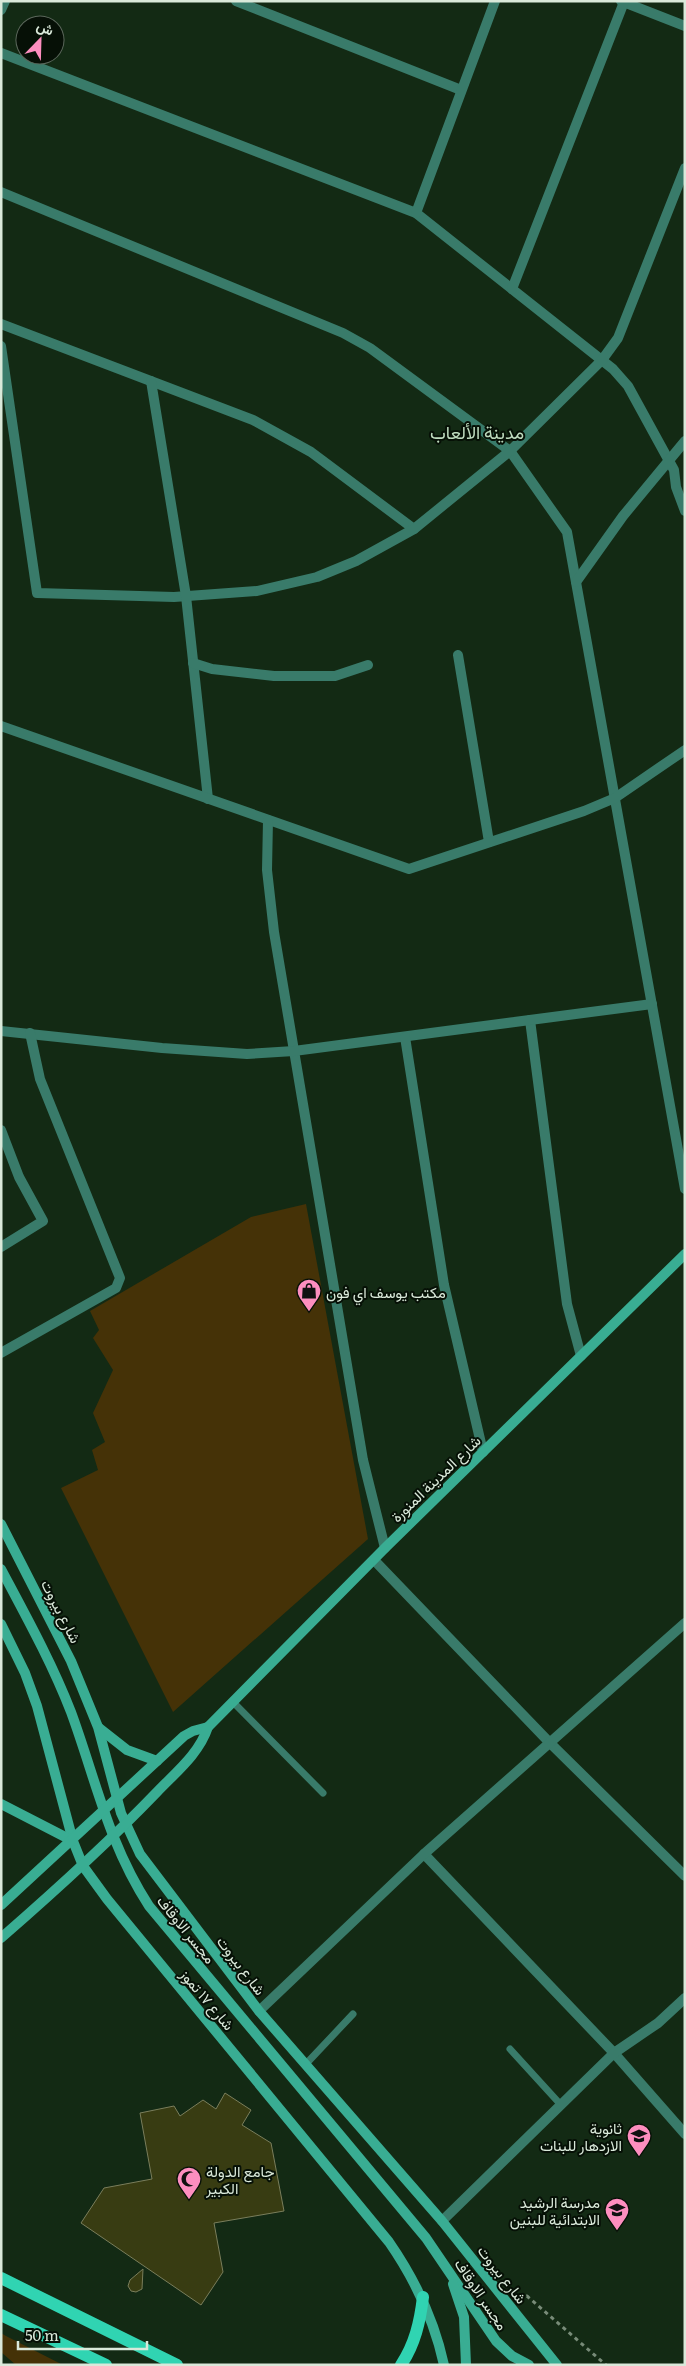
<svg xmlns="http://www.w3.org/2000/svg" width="686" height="2366" font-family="Literata,Vazirmatn,serif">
<rect width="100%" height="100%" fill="#132a14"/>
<!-- green -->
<g fill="#453207">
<path d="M306,1204L368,1539L173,1712L61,1488L98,1470L92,1450L105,1442L93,1413L113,1370L93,1338L99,1330L90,1311L251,1217Z"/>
<path d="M1,2333L6,2336L63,2365H16L1,2352Z"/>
</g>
<!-- building -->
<g fill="#383c12" stroke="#7a7e5c">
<path d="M225,2093L251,2110L242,2125L271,2143L284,2211L214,2223L223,2272L201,2305L81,2223L104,2188L152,2179L140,2113L174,2106L180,2116L203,2100L216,2109Z"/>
<path d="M143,2269L142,2289L136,2292L131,2291L128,2286L130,2280Z"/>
</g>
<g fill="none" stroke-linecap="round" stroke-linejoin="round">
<!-- path -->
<path stroke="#788b78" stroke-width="3" stroke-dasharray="4 4" stroke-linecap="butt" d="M519,2299L527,2296L606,2365"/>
<!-- lane -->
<g stroke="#397b6a" stroke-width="7">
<path d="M233,1702L323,1793"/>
<path d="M510,2049L561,2105"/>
<path d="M305,2065L353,2014"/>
</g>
<!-- street -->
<g stroke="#397b6a" stroke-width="10">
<path d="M236,1L461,90"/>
<path d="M621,1L685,26"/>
<path d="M1,10L5,1"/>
<path d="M1,53L416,213L613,369L628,386L674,470L676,487L685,511"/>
<path d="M1,192L343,333L370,348L510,451L567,532L685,1189"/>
<path d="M416,213L495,1"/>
<path d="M512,289L624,2"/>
<path d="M1,324L253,420L311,452L414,529"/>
<path d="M1,346L37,593L174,597L257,591L317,577L356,561L414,529L510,451L602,360L618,338L685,168"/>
<path d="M151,381L186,596L208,799"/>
<path d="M576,582L623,516L685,441"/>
<path d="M458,655L489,842"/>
<path d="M193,663L212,669L274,676H335L368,665"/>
<path d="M1,726L409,869L584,811L615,798L685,750"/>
<path d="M268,820L267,870L274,932L363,1460L385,1548"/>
<path d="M530,1020L567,1304L581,1356"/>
<path d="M1,1031L162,1048L247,1054L294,1051L652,1004"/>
<path d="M405,1037L444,1285L483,1452"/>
<path d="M1,1130L19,1177L43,1221L1,1247"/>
<path d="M1,1353L116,1288L120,1278L40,1079L30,1033"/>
<path d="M374,1560L549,1742L685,1876"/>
<path d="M424,1854L614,2053L685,2134"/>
<path d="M259,2011L424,1854L685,1623"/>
<path d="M442,2221L614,2053L658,2023L685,1998"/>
</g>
<!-- secondary -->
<g stroke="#39ad93" stroke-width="10">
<path d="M1,1524L71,1661L98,1727L121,1813L140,1854L259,2011L442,2221L557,2365"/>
<path d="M1,1569C26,1616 52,1663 71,1712C96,1780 108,1843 149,1906L426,2238L496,2341L512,2356L529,2365"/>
<path d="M1,1624L25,1673L37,1706L73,1841L83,1866L107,1899L389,2242C416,2281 434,2319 444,2365"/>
<path d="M99,1728L127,1750L157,1761"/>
<path d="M1,1804L73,1841"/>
<path d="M1,1905L184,1736L193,1731L208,1727"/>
<path d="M1,1938C55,1891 107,1844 157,1792C176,1772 199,1754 208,1727L385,1548L685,1254"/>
<path d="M453,2284L464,2317L466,2365"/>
</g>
<!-- primary -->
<g stroke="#30d4b2" stroke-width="12">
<path d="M1,2278L177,2365"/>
<path d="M1,2315L106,2365"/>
<path d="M401,2365C415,2344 420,2322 423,2297"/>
</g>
</g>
<!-- icons -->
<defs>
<symbol id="shop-pin" viewBox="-11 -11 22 30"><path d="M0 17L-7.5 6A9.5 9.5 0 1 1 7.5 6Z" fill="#fd8ebf" stroke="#061006"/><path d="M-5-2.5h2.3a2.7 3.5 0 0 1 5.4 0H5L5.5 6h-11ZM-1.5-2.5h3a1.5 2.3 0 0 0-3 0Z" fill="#111"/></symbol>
<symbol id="school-pin" viewBox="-11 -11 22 30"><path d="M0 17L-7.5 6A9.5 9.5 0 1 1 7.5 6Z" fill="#fd8ebf" stroke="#061006"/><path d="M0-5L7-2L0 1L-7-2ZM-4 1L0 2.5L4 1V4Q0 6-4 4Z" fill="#111"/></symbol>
<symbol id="mosque-pin" viewBox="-11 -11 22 30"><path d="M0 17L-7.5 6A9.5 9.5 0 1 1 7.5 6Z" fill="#fd8ebf" stroke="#061006"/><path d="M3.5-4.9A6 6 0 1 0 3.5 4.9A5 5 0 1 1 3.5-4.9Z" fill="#111"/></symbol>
</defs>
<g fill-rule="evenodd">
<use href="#shop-pin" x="295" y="1277" width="28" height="38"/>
<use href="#school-pin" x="625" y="2122" width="28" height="38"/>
<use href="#mosque-pin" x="175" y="2165" width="28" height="38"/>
<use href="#school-pin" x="603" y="2196" width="28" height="38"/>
</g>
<g text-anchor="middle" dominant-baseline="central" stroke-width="4" stroke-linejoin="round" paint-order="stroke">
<!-- poi labels -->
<g font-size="15" fill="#dae9da" stroke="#061006" text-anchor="start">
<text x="326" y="1291">مكتب يوسف اي فون</text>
<text x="622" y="2127" text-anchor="end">ثانوية<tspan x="622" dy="17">الازدهار للبنات</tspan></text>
<text x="206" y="2170">جامع الدولة<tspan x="206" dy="17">الكبير</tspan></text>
<text x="600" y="2201" text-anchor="end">مدرسة الرشيد<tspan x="600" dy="17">الابتدائية للبنين</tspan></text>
</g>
<!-- street labels -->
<g font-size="15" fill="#dae9da" stroke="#061006">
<text transform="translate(435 1478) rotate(-44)">شارع المدينة المنورة</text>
<text transform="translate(62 1611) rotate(63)">شارع بيروت</text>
<text transform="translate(187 1929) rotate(51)">مجسر الاوقاف</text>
<text transform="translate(242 1965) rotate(53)">شارع بيروت</text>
<text transform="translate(208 1999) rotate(50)">شارع ١٧ تموز</text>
<text transform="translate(503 2274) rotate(52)">شارع بيروت</text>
<text transform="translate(482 2294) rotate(56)">مجسر الاوقاف</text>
</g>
<!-- quarter labels -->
<g font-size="18" fill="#bedbbe" stroke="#061006">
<text x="477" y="431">مدينة الألعاب</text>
</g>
</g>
<!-- border -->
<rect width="686" height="2366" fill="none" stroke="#dae9da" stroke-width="5"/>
<!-- north arrow -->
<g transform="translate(40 40) rotate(23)"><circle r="24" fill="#061006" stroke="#5b675b"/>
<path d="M0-4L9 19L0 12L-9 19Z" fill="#fd8ebf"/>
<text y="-8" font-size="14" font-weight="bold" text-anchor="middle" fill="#dae9da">ش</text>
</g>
<!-- scale -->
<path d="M18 2341v8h129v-8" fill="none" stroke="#dae9da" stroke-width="2.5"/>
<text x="25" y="2341" font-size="15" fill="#dae9da" stroke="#061006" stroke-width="4" paint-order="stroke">50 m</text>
</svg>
